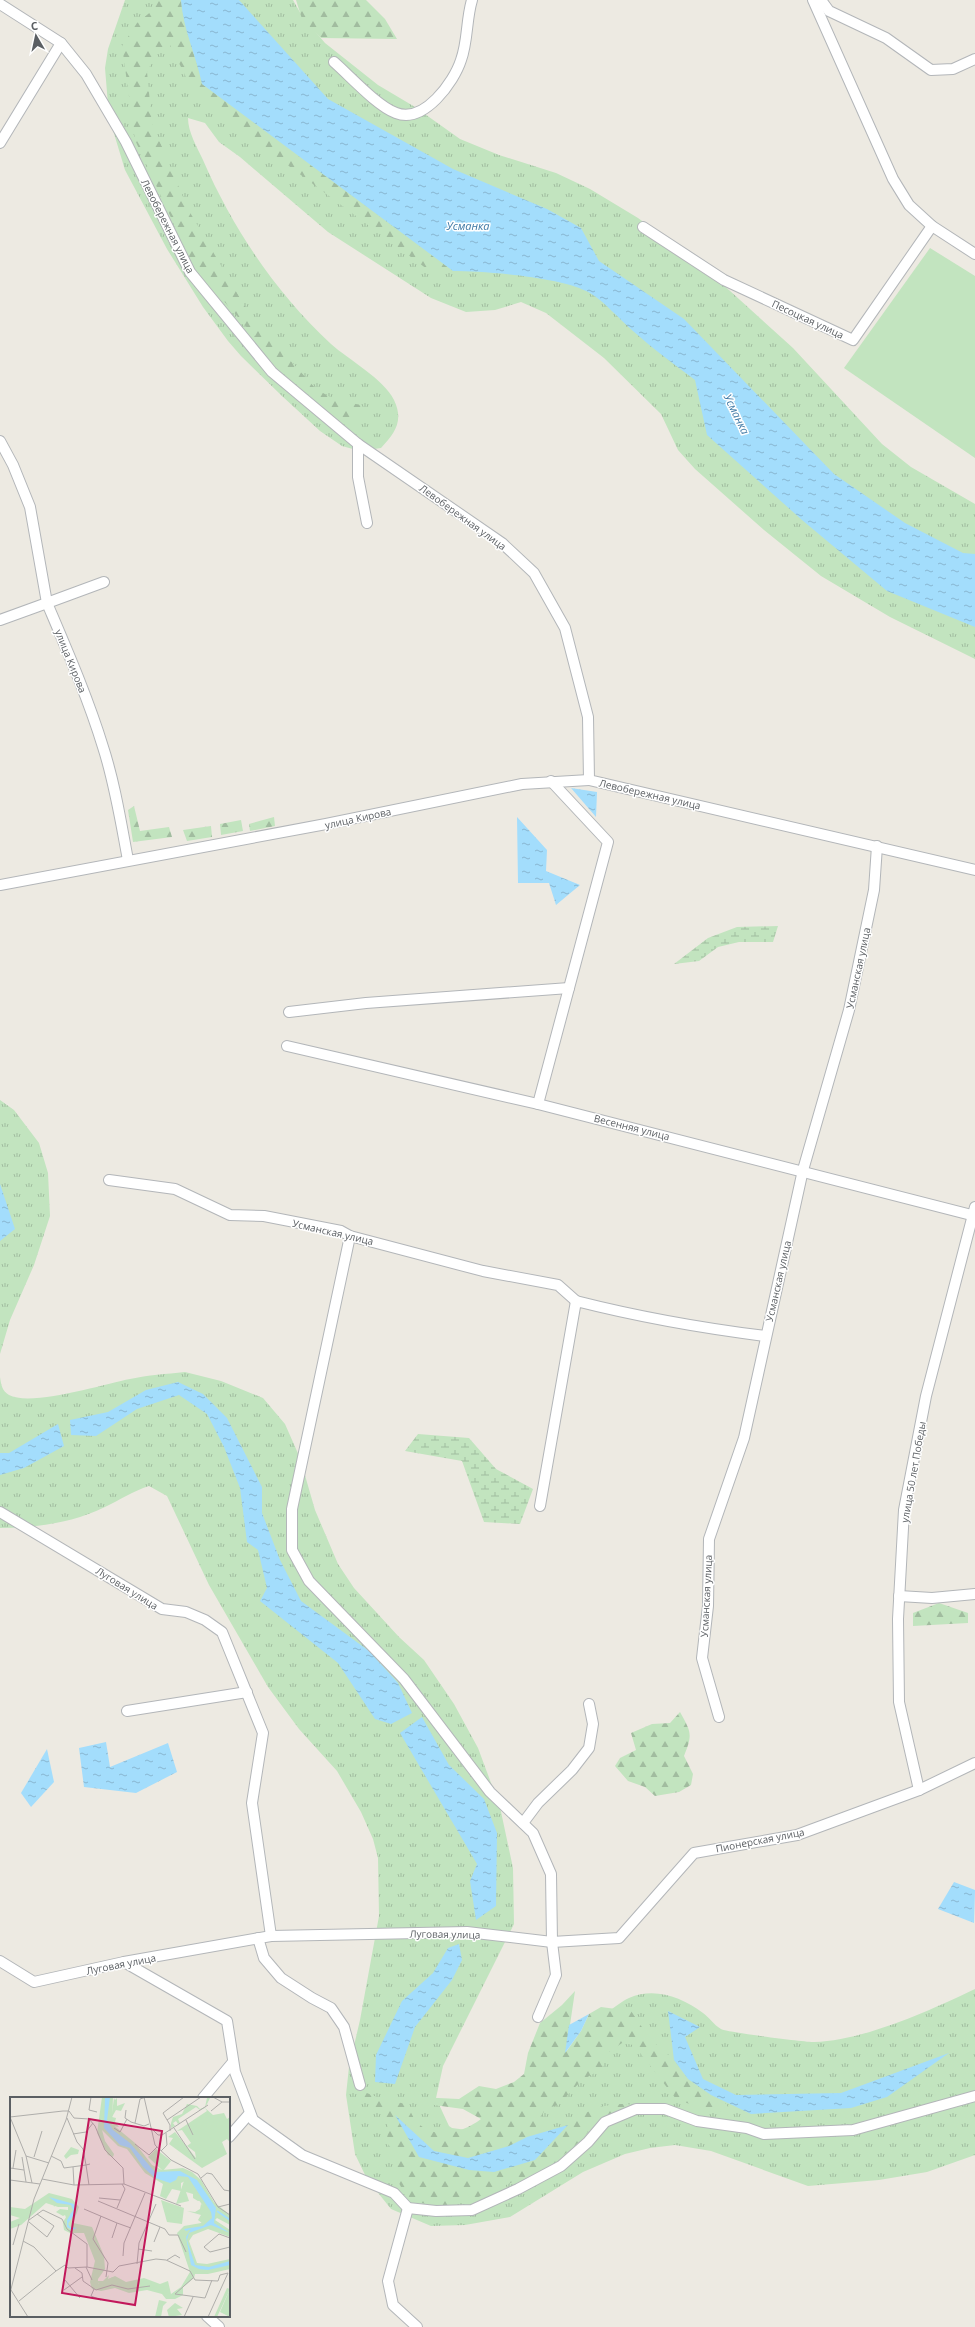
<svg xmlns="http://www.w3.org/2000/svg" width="975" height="2327" font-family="'Open Sans',sans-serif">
<defs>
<pattern id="grass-tufts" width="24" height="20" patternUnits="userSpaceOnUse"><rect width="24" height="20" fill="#c2e4bf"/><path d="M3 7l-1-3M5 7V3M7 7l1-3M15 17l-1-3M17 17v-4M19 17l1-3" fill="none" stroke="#a1bc9f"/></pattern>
<pattern id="forest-firs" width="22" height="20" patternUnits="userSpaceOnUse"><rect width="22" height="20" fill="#c2e4bf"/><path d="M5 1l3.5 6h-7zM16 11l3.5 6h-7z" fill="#a1bc9f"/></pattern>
<pattern id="wetland-marsh" width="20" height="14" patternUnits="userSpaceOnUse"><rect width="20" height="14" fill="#c2e4bf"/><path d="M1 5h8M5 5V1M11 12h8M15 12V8" fill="none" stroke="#a1bc9f"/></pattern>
<pattern id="water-ripples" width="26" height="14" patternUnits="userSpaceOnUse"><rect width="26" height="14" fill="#a3ddfc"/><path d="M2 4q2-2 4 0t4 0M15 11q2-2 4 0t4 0" fill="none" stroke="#88b6d0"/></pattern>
</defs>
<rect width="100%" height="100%" fill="#edeae2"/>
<!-- grass -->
<g fill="url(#grass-tufts)">
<path d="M125,0H293L302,16L325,43L378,85L415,107L460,139L499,155L556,173L590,189L638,218L668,240L729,290L793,348L882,444L911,467L975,504V659L890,617L821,576L764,530L695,469L678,450L661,414L604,358L546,313L521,302L495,310L466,312L431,298L328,232L240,157L219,142L205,123L188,118C188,132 197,147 203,160C233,229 276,293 331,344C349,360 384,379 394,400C404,421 395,433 381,448L360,451L342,446L320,431L282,396L241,356L228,341L203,307L167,249L125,170L109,117L105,68L108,49Z"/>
<path d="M0,1100L14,1110L39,1143L48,1173L50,1216L34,1265L10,1320L0,1354Z"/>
<path d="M185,1372L221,1381L263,1398L285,1424L300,1458L315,1510L338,1564L354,1588L399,1637L424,1660L454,1704L478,1748L500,1807L513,1868L514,1924L443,2066L436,2098L449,2126L452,2128L482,2132L609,2011C615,2007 622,2001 629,1998C655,1987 681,1997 703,2013C709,2017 714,2025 721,2029C725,2032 805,2042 814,2042C863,2041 931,2010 975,1989V2155L927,2172L879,2180L808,2186L711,2151L675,2145L650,2148L625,2154L583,2172L510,2217L465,2225L431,2226L391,2209L367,2179L355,2154L346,2095L349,2067L360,2020L379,1916L378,1858L373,1839L361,1812L337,1771L299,1729L268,1687L209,1585L167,1496L149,1486C133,1491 120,1500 105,1507C72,1523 36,1528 0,1528V1377C1,1384 2,1391 9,1395C31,1407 104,1384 130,1379C148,1375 166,1374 185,1372Z"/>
</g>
<!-- forest -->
<g fill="url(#forest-firs)">
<path d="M156,0H181C183,29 196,55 202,84L453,271L427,269L222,116L194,93L170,45L158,49L147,72L152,123L188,209L244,305L271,339L316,389L337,401L362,405L364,415L346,424L328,413L293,380L194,267L135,140L122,46L137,23L153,10Z"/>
<path d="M296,0H366L385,19L397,39L321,38L302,19Z"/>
<path d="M134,806L140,831L169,827L172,837L133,842L128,810Z"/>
<path d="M274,817L275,826L250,831L249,824Z"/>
<path d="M241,820L243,831L221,835L220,824Z"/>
<path d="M211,826L212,837L187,841L183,830Z"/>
<path d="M939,1603L968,1613V1623L913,1626V1613Z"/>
<path d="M680,1712C691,1732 693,1734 684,1756L693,1774L691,1785L679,1792L655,1796L645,1787L628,1781L615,1766L620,1758L636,1750L631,1733L652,1724L670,1723Z"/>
<path d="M575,1991L566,2052L581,2031L589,2014L601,2007L631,2011L650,2039L674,2060L688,2079L698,2087L723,2101L733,2112L706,2110L676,2099L634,2045L622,2043L606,2054L602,2069L582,2080L558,2105L545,2109C532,2138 523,2144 492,2150C500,2154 509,2160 517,2163C539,2169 564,2125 582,2115C597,2106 616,2102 633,2105L599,2119L581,2140L552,2165L476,2198L443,2207L416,2202L404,2193L395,2175L398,2156L387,2143L388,2120L360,2096L357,2089L384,2100L407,2104C410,2110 414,2121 420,2125C438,2140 464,2132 481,2119L463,2109L434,2105L417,2097L459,2099L479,2086L496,2089L514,2082L524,2074L528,2053L540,2023L562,2005Z"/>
</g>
<!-- wetland -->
<g fill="url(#wetland-marsh)">
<path d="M778,926L773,942H739L718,947L699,961L674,964L708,938L737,927Z"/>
<path d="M418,1434L469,1438L496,1469L533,1489L520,1524L484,1522L462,1461L405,1451Z"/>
</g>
<!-- pitch -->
<path fill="#c2e4bf" d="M930,248L975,276V458L844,368Z"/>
<!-- water -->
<g fill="url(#water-ripples)">
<path d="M181,0H239L328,99L453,169L547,209L581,228L599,261L684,319L834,474L905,523L963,553L975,554V627L887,591L802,520L707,435L695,380C674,364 653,349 633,331C619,319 605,302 590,293C563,277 485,271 453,271L202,84C196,55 183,29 181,0Z"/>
<path d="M571,788L597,792L596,817Z"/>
<path d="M517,817L547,850L546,871L580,885L556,905L549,883H518Z"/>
<path d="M0,1184L15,1229L0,1241Z"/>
<path d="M178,1382L203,1394L227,1418L262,1487V1513L280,1560L301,1601L369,1651L398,1683L412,1713L391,1724L375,1719L338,1663L260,1601L267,1588L258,1550L247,1542L240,1488L224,1447L207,1414L179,1395L137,1409L96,1436L71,1435L70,1420L108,1412L146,1390Z"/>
<path d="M58,1424L64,1446L24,1468L0,1475V1453H9Z"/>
<path d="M422,1717L449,1765L484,1799L497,1833L496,1906L476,1920L470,1881L477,1864L400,1733Z"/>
<path d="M106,1742L110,1767L168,1743L177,1772L136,1793L84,1787L79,1748Z"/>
<path d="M47,1749L54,1782L31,1807L21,1793Z"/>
<path d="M954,1882L975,1890L974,1923L938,1909Z"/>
<path d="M459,1944L462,1960L452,1980L415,2027L395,2084L375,2082L376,2055L402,2001L433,1973L448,1948Z"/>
<path d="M668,2011L700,2027L685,2037L703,2079L736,2095L841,2093L949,2053L887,2097L851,2108L751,2114L711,2095L688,2079L674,2060Z"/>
<path d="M589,2014L581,2031L565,2053L569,2025Z"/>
<path d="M395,2115L434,2151L468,2158L509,2146L527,2137L568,2125L535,2160L494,2172L469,2170L419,2157Z"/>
</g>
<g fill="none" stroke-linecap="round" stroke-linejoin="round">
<defs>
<g id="minor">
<path d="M813,0L893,179L909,205L932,226L975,254"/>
<path d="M821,0L829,11L886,38L931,70L953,69L975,59"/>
<path d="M0,4L61,43L86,74L126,142L190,272L272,372L358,444L502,543L534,573L565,628L588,717L589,780L975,870"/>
<path d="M334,62C350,76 377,106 396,113C424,124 454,82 461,60C468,41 466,20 472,0"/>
<path d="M0,143L61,43"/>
<path d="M643,227L724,280L853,340L932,226"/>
<path d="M0,441L13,465L30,507L47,603L0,620"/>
<path d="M358,444V477L367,523"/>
<path d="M104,582L47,603C67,650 88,698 103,747C115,784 121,823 128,860"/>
<path d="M0,885L326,824L522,784L589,780"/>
<path d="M289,1012L366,1003L569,988"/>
<path d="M287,1046L538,1104L975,1216"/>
<path d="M538,1104L608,842L551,781"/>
<path d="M109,1180L175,1189L230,1215L264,1216L341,1231L350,1236L483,1271L558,1285L576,1301"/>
<path d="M350,1236L292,1509V1550L309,1581L404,1679L490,1792L533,1833L551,1874L552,1942L556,1975L538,2017"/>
<path d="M540,1506L576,1301C639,1317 701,1328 765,1336"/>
<path d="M0,1512L162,1609L186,1612L205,1620L222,1632L263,1733L252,1803L271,1936"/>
<path d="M899,1596L932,1598L975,1594"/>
<path d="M127,1711L247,1692"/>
<path d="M719,1717L702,1658L708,1606L709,1539L744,1438L803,1170L849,1010L874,890L877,846"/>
<path d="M919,1790L899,1702L898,1619L904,1510L926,1396L975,1207"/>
<path d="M523,1823L538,1803L572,1770L589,1748L593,1724L589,1704"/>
<path d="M258,1938L264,1958L281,1978L312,1998L331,2008L344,2027L360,2085"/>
<path d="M0,1961L34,1982L124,1962L271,1936L467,1932L552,1942L619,1938L694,1853L797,1835L919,1790L975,1763"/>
<path d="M124,1962L227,2021L235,2072L253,2120L302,2155L394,2193L408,2208L436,2211L472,2210L518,2189L561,2166L588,2142L605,2122L636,2109H665L697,2121L747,2128L764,2134L853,2130L975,2096"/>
<path d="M203,2098L233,2062"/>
<path d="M229,2137L250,2113"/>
<path d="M408,2208L388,2281L393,2305L417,2327"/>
<path d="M207,2316L219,2327"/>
</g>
</defs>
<!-- minor casing -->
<use href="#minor" stroke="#b3b6b9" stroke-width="12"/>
<!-- minor -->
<use href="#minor" stroke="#fff" stroke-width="10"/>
</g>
<g text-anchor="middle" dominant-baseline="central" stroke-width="3" stroke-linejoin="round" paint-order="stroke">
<!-- street labels -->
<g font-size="10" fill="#5b5f63" stroke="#fff">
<text transform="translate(168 226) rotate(63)">Левобережная улица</text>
<text transform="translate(808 319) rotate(25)">Песоцкая улица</text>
<text transform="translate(463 517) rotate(36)">Левобережная улица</text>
<text transform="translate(71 661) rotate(68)">улица Кирова</text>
<text transform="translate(650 794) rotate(13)">Левобережная улица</text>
<text transform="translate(358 818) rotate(-12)">улица Кирова</text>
<text transform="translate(858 968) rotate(-78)">Усманская улица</text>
<text transform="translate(632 1127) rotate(14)">Весенняя улица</text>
<text transform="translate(333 1232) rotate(13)">Усманская улица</text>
<text transform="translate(778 1281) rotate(-77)">Усманская улица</text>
<text transform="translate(913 1472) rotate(-80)">улица 50 лет Победы</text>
<text transform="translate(127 1588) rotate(32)">Луговая улица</text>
<text transform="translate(706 1596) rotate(-87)">Усманская улица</text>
<text transform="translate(760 1840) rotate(-11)">Пионерская улица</text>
<text transform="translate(445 1934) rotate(1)">Луговая улица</text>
<text transform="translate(121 1964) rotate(-11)">Луговая улица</text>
</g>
<!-- water labels -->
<g font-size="11" font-style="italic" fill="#3f79a5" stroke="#fff">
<text x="468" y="225">Усманка</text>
<text transform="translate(737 414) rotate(64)">Усманка</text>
</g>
</g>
<!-- overview -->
<g transform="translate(10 2097)">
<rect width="220" height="220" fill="#edeae2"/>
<path d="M92,0H103L102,27L125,46L142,68L152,73L173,71L182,75L191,83L204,105L220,118V128L207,121L205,123L220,133V140L198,132L183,138L179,144L187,166L197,167L220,162V172L198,177H185L184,181L173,190V198L165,202H156L152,197L137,193L119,196L105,191L91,194L82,192L80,185L85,164L74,136H60L54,133L53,125L60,114L58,110H48L36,106L11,128L0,132V125L10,121L0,118V110L15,112L39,96L62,102L69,110L63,126L82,130L94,159L95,172L88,182V187L105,179L116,185L134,181L150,187L158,184L161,197L171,190L180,175L167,136L174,129L191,126L195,122L196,113L175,84L171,86V94L162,92L156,102L150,99L153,87L135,76L117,52L108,49L92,33L95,44L104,57L103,60L98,58L87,36ZM151,103L174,111L172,127L157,125Z" fill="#c2e4bf"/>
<path d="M104,1L105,3L107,1V9L115,6L111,14L106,13L102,20L106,21L105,25L109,30L103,29L101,24ZM197,1H200L195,11L203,18L214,16L217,22L220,20V45L217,42L212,45L217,57L192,71L159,47L163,41L158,40L165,35L186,61L185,55L177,49L181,46L172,33L167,34L197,14L195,11L190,13L186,10L168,22L170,26L168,27L166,24L163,26L165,29L161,31V26L163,20L172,17L177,7L187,9L190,12L195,10ZM175,81H178L193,103L188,104L183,101V97L176,95L179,104L166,107ZM39,97V101L44,102L47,106L61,108L63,113L57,123L55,118L53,119L46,115L50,112L58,113V109L46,107L44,110L43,102H37ZM194,105L201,121L190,130L185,131L179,130L190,128L192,126L188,123L191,118L177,114L185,115L190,112L191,107L194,109ZM99,178L98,182L103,180L109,189L102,183L89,190L102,187L95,191H84L81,183L89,187L86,184H93ZM217,191L220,192L207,220H204ZM149,203L157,205L153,209L151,220H145ZM165,206L173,211L167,212L172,218L159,220L157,213Z" fill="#c2e4bf"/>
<path d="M61,50L69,53L68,57L61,58L56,62L54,59Z" fill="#c2e4bf"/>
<path d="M220,192V220L210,215Z" fill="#c2e4bf"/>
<path d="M146,52L161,64L153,74L138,60Z" fill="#c2e4bf"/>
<path d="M95,0H100L97,23L103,33L120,46L145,75L170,74L187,83L206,111L204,126L220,136L201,128L179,136L177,143L185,168L199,170L220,164V168L198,173L189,172L181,168L176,140L181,132L176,134L174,132L193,129L202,121L201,115L178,80L168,79L166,83L160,86L145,81L133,70L120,51L110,48L94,31ZM39,100L64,107L66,114L58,127L60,130L67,131L62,133L57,130V123L63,113L61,108L47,106Z" fill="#a3ddfc"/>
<path fill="none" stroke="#a3ddfc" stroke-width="2" d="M207,114L220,123"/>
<path fill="none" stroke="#afaeab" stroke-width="1" d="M81,0L79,13L87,15M134,0L145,48L161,63L188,77L208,110M203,0L212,5H220M116,13L115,21L121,25L134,29L139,27M201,14L212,5M0,20L53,14H59L64,21L79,22L85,29L95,53L113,71L114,87L171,109M0,20L16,59L22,86M157,23L191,0M176,23L183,38M125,26L130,2L136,0M104,31L110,35L117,22M141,31L148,38H152L198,8M164,31L185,62M160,34V28L153,16L174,0M63,37L76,35L83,26M125,47L139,58L147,50M151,54L157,48L156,36M16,59L39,66M41,59L51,64L54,71L76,68L73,52L67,45L57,21M12,60L16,85M24,60L32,34M63,70L64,88M0,71L14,73M3,71L6,53M191,81L197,76L202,77L214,93L220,94M32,82L64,88L114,87M0,83L30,87M79,88L76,68L80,67M89,101L110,103M88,104L155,132L159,138H168L176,155M220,107L208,110L220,118M107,111L115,92L112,87M74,112L107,126M91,119L83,142L98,166L96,180M19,123L33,113L52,122L57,132L77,147V170M19,125L37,140L44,129L27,117M102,141L107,126L121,131M220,141L209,137L194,150L200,155L220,150M13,144L24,150L46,174L55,168L58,171L77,170L103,175L109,169L146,162L156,163L180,174L185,183L208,184L210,178L218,176L198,220M144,145L150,130M3,148L9,127M128,152L142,154M113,159L114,146L135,96M157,163L165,158L170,161M127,167L129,146L146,107M76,170L82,183M65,171L72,176L73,184L86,193L102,188L118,192L140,189M183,181L165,197L195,201L202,183M55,183L70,201M84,192L81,199L91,203M1,193L18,220M54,193L72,180M0,196L24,102L56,23L62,0M9,204L46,174M174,220L183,200"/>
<path fill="#c2185b" fill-opacity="0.15" stroke="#c2185b" stroke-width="2" d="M79,22L152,34L125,208L52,196Z"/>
<rect width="220" height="220" fill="none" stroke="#5b5f63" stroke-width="2"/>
</g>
<!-- north arrow -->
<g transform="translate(36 36) rotate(351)" stroke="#ffffff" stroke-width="3" paint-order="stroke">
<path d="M0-3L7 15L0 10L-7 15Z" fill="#5b5f63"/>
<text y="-6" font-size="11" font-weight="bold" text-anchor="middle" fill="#5b5f63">С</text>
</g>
</svg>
